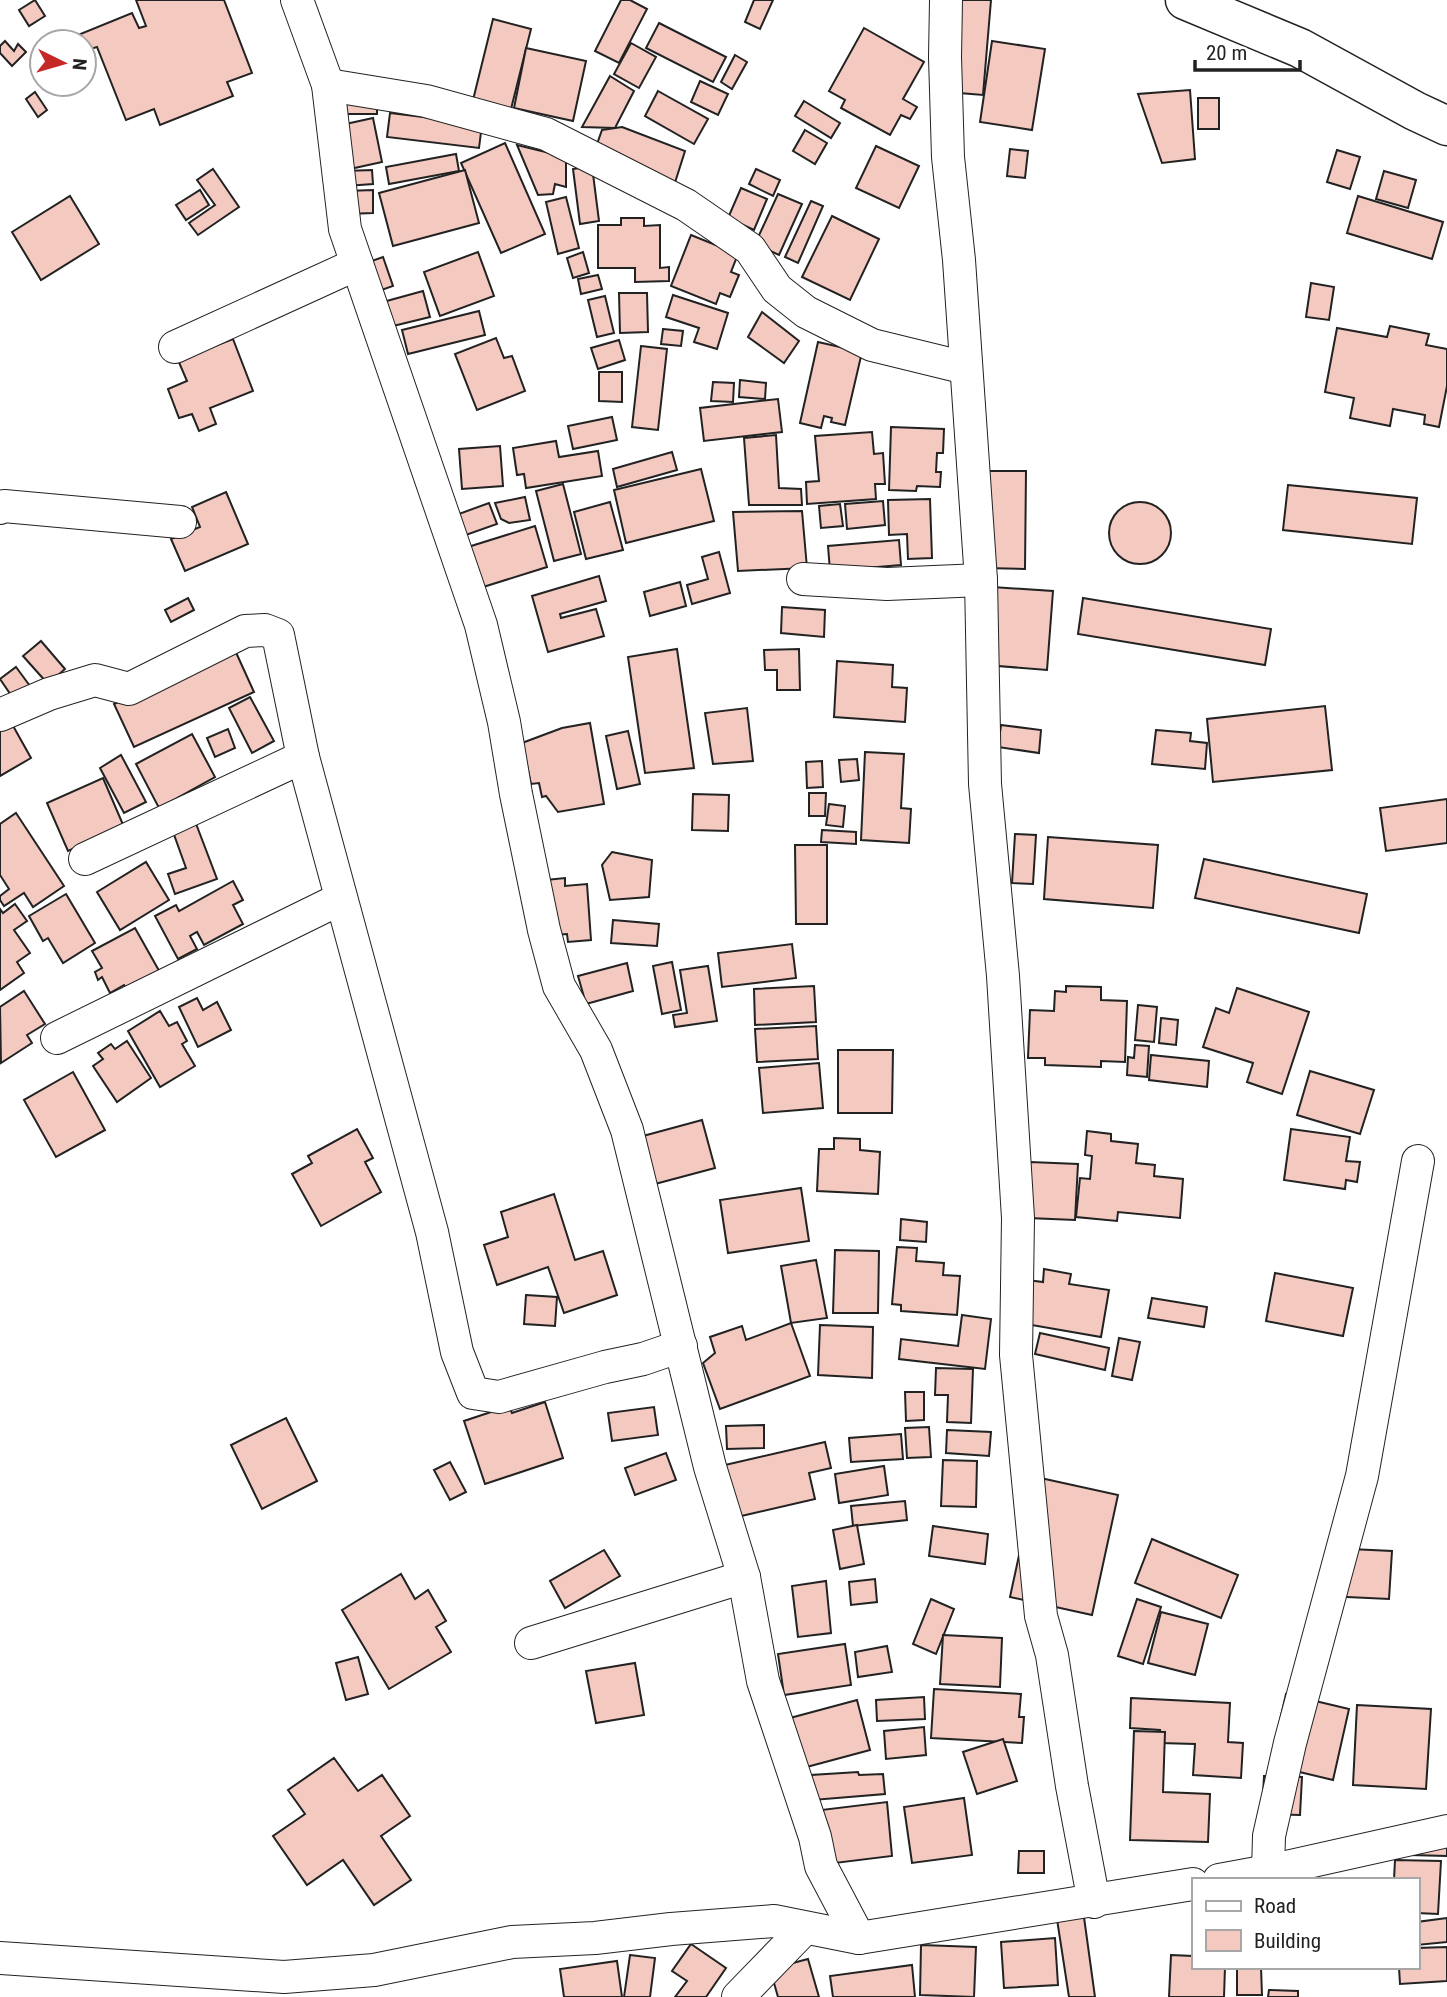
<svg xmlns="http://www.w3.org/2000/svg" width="1447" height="1997" font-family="'Roboto Condensed',sans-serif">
<rect width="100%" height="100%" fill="#fff"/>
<!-- building -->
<g fill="#f3c9c0" stroke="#222" stroke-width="2">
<path d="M35,0L45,16L29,26L19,10Z"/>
<path d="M136,0H224L252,73L227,82L233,96L160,125L154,109L126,120L97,47L84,51V42H75L73,37L132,13L139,28L146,26Z"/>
<path d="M621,0H630L647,9L619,63L595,51Z"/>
<path d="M754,0H773L760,29L745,22Z"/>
<path d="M954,0H991L983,95L947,92Z"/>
<path d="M493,19L531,29L511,109L473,100Z"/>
<path d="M659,23L726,57L713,82L646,48Z"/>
<path d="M864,28L924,62L903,99L917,107L910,119L901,115L890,135L841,108L845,100L829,91Z"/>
<path d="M5,41L14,51L18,44L26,52L12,66L0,53V46Z"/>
<path d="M992,41L1045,49L1032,130L980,122Z"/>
<path d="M631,43L656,57L639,88L614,74Z"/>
<path d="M526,48L586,61L573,121L514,108Z"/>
<path d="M735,55L747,62L732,89L721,82Z"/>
<path d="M610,76L634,91L615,128L582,127Z"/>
<path d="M700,81L728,94L718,115L691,102Z"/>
<path d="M1190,90L1195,159L1162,163L1138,94Z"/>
<path d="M658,91L708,119L694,144L645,116Z"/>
<path d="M35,92L47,110L38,117L26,99Z"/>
<rect x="1198" y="98" width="21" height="31"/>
<path d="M804,101L840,123L831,138L795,116Z"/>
<rect x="346" y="102" width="31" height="12"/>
<path d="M390,113L482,124L479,148L387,137Z"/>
<path d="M373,118L382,162L350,169L341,125Z"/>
<path d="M622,127L685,151L672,192L597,144L602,130Z"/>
<path d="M805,130L827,143L815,164L793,151Z"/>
<path d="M505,143L545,234L501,253L461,163Z"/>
<path d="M517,145L566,157V187L555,184L553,194L538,195Z"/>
<path d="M876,146L919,166L899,208L856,188Z"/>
<path d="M1010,149L1028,151L1025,178L1007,176Z"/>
<path d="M1337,150L1360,157L1350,189L1327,182Z"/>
<path d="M456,154L459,171L389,184L386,167Z"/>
<path d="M592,166L599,221L580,224L573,169Z"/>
<path d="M213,169L239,207L198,235L189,223L215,205L197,180Z"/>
<path d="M756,169L780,180L773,196L749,184Z"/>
<path d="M372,170L373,184L346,186L345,171Z"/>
<path d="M465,170L479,223L393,246L379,193Z"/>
<path d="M1384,171L1416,180L1408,208L1376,199Z"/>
<path d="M741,188L767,199L754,230L728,218Z"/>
<path d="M200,190L209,205L186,220L176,205Z"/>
<path d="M373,190V213L347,214L346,191Z"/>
<path d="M778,194L802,204L779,255L755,244Z"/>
<path d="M70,196L99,244L41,280L12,232Z"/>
<path d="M1358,196L1443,222L1432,259L1347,233Z"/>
<path d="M566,197L579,248L558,254L546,202Z"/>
<path d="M811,201L823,206L798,263L785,257Z"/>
<path d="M832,216L879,239L850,300L802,277Z"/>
<path d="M621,218H644V226L660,225V268L669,267V281L635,282V268H598V225H621Z"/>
<path d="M691,235L738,254L731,272L739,275L730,297L720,293L716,304L671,286Z"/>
<path d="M478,252L494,296L440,316L424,272Z"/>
<path d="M583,252L589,273L573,278L567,258Z"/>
<path d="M383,257L393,286L373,293L363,264Z"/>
<path d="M598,275L602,289L581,294L578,279Z"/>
<path d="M1311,283L1334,287L1329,320L1306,317Z"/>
<path d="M423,291L430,317L389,327L383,302Z"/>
<path d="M619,293H647L648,332L620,333Z"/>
<path d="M673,295L728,313L717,349L694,342L699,328L666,317Z"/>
<path d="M605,296L614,333L597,337L588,300Z"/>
<path d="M479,311L485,335L408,354L402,330Z"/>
<path d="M762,312L799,341L784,363L748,337Z"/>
<path d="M1390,326L1429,334L1426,345L1447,349V386L1439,427L1424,424L1425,415L1393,409L1390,426L1350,418L1354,398L1325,392L1337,328L1387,337Z"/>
<path d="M663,329L683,331L681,346L661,344Z"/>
<path d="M496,338L504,358L512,356L525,391L477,410L455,354Z"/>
<path d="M233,339L253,391L210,408L216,424L199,431L192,414L179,418L168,389L187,381L178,360Z"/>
<path d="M619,340L625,360L598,369L591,348Z"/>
<path d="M818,342L862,352L845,425L831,422L832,418L824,416L821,428L800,423Z"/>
<path d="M641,346L667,349L658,430L632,427Z"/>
<path d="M599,372H622V402L599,401Z"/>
<path d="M740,380L766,383L765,399L739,397Z"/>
<path d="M713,382L734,383L733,402L711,401Z"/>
<path d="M778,399L782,432L704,441L700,408Z"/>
<path d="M612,417L617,440L573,449L568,426Z"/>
<path d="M891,427L944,429L943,453H937L936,472H941L940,487L917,486L916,491L889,490Z"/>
<path d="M872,432L874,454L883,453L885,484H875L876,499L807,504L806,482L819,481L815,436Z"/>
<path d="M776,435L779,488L801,489L802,505H749L744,438Z"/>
<path d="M556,441L559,457L598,451L602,476L526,488L524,474L517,475L513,448Z"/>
<path d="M500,446L503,486L462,489L459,449Z"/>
<path d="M672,452L677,470L617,487L613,469Z"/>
<path d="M701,469L714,521L626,543L614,490Z"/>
<path d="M986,471H1026L1025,569L984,568Z"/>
<path d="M563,484L581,554L554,561L536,491Z"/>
<path d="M1288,485L1417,498L1412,544L1283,530Z"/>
<path d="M226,492L248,544L185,571L171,539L200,527L192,507Z"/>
<path d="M525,497L530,520L509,523L501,519L495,503Z"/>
<path d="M930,499L932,558L908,559L907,534L889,535L888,500Z"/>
<path d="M883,501L885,525L847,529L845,504Z"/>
<path d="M610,502L623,550L586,559L574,512Z"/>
<circle cx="1140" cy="533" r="31"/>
<path d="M489,503L497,524L463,536L456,515Z"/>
<path d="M840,504L843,526L821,528L819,506Z"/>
<path d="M802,511L807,568L738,571L733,512Z"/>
<path d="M535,526L547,567L480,588L468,547Z"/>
<path d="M899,540L901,565L830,571L828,546Z"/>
<path d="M719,552L730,593L692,604L687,585L708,579L702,557Z"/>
<path d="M599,576L606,601L560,614L561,618L596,609L604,636L548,652L532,596Z"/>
<path d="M680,582L686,606L650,616L644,592Z"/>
<path d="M992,587L1053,591L1047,670L986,665Z"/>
<path d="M188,598L194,610L171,622L165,610Z"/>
<path d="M1083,598L1271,629L1265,665L1078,634Z"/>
<path d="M782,607L825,610L824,637L781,633Z"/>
<path d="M41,641L65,669L48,684L23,656Z"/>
<path d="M234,648L254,692L134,747L114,704Z"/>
<path d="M677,649L694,768L645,773L628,657Z"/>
<path d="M799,649L800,690H777V670H765L764,650Z"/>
<path d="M837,661L893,665L892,687L907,688L905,722L834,717Z"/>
<path d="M16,667L30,686L13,698L0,679Z"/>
<path d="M250,697L274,741L252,753L229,708Z"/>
<path d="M1325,706L1332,770L1213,782L1207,719Z"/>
<path d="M747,708L753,761L713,764L705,713Z"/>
<path d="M590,723L604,804L558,812L546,796L542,797L539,783L531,784L522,743L562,728Z"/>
<path d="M12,724L31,758L0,776V731Z"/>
<path d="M1001,725L1041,730L1039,753L998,747Z"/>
<path d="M228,729L235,748L215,757L207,738Z"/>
<path d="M1156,730L1191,733L1190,741L1207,743L1205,769L1152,764Z"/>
<path d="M628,731L640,784L617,789L606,736Z"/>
<path d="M192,734L215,777L159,808L136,764Z"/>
<path d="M865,752L904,754L901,808L911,809L909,843L861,840Z"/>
<path d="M121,755L146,802L124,813L100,768Z"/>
<path d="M857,759L859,780L841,782L839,760Z"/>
<path d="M822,761L823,787L807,788L806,762Z"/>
<path d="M103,778L124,827L68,851L47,803Z"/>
<path d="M809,793H826L825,816H809Z"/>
<path d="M693,794L729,795L728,831L692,830Z"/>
<path d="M1447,799V843L1386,851L1380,808Z"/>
<path d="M829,804L845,806L843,827L826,825Z"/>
<path d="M16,813L64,886L33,907L24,893L4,906L0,900V896L9,889L0,875V824Z"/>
<path d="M195,821L217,879L175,894L168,874L186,868L172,829Z"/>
<path d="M822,830L856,832V844L821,842Z"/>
<path d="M1015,834L1036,835L1033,884L1012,883Z"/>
<path d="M1048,837L1158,845L1153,908L1044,899Z"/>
<path d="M795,845H827V924H796Z"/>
<path d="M612,852L652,860L649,897L610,900L602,865Z"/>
<path d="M1204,859L1367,894L1359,933L1195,898Z"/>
<path d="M146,862L169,900L120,930L97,892Z"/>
<path d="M565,878V886L587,884L591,940L568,942L567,934L551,935L546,880Z"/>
<path d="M233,881L243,900L233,905L243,924L204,945L197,932L190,936L197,949L178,959L155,916L176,905L179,911Z"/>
<path d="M66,894L95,943L63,963L48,938L43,941L29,916Z"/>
<path d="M15,904L27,921L14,930L30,953L17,962L24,973L0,990V909L3,913Z"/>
<path d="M613,920L659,924L657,946L611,943Z"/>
<path d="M135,928L162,976L130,995L124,985L110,993L102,977L98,980L95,972L102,968L92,951Z"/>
<path d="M792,944L796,978L722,987L718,953Z"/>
<path d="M672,962L681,1010L662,1014L653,966Z"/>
<path d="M627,963L633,991L586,1004L578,976Z"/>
<path d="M708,966L717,1021L675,1027L673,1015L687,1013L680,970Z"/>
<path d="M814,986L816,1022L755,1025L754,989Z"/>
<path d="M1066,986L1101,987V1000L1127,1001L1125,1062L1101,1061V1067L1045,1065V1058H1028L1030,1010L1054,1011L1055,991L1066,992Z"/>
<path d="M1237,988L1309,1012L1282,1094L1247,1082L1253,1063L1203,1047L1216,1008L1229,1013Z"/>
<path d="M24,991L45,1024L27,1035L32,1043L1,1063L0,1007Z"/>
<path d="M197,998L203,1010L217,1002L231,1030L198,1047L179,1007Z"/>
<path d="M1138,1005L1157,1007L1154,1042L1135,1040Z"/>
<path d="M160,1011L169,1026L177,1022L187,1041L182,1044L195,1066L160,1087L128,1031Z"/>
<path d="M1161,1018L1178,1020L1176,1045L1159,1043Z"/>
<path d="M816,1026L818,1059L757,1062L755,1029Z"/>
<path d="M127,1041L151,1078L117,1102L93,1066L103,1059L98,1053L111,1044L115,1049Z"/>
<path d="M1135,1045L1149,1046L1147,1077L1127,1075L1128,1057L1134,1058Z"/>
<path d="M838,1050H893L892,1113H838Z"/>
<path d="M1151,1055L1209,1061L1207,1087L1149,1080Z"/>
<path d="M819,1063L823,1108L763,1113L759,1068Z"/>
<path d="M1310,1071L1374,1090L1360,1134L1297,1115Z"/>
<path d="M73,1072L105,1130L56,1157L24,1100Z"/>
<path d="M702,1120L715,1168L655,1184L643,1136Z"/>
<path d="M357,1129L373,1158L365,1162L381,1192L321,1226L292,1174L312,1163L308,1156Z"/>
<path d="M1291,1129L1350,1137L1346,1161L1360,1162L1357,1182L1346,1180L1345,1189L1284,1180Z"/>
<path d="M1087,1131L1111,1134V1141L1138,1144L1136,1163L1155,1165L1154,1176L1183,1179L1180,1218L1118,1212L1117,1221L1076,1217L1080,1178L1090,1179L1092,1156L1085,1155Z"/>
<path d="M834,1138L860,1139V1150L880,1152L878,1194L817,1191L819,1149H834Z"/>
<path d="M1030,1162L1078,1164L1075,1220L1028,1218Z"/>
<path d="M801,1188L809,1241L728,1253L720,1200Z"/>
<path d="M554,1194L575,1260L603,1251L617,1295L564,1313L548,1267L497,1285L484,1245L508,1237L501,1212Z"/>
<path d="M901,1219L927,1222L926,1242L900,1240Z"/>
<path d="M897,1247L917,1248L916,1261L944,1263L943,1275L960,1276L957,1315L901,1311V1305L892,1304Z"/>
<path d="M835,1250L879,1251L878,1313H833Z"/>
<path d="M816,1260L827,1318L791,1323L781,1266Z"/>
<path d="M1044,1269L1071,1274L1069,1284L1109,1290L1101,1337L1020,1323L1028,1280L1043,1282Z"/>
<path d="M1275,1273L1353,1288L1343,1336L1266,1321Z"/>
<path d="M526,1295L557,1297L555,1326L524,1324Z"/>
<path d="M1152,1298L1207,1307L1204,1327L1148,1318Z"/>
<path d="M962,1315L991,1319L985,1369L899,1359L901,1339L958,1346Z"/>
<path d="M791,1323L810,1376L720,1409L703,1363L715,1353L710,1337L742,1326L746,1340Z"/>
<path d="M820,1325L873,1327L872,1378L818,1375Z"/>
<path d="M1040,1333L1109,1348L1105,1370L1035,1354Z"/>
<path d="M1119,1338L1140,1342L1132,1380L1112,1376Z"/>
<path d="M936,1368L973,1369L971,1423L947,1422L948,1395H935Z"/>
<path d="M905,1392H924V1420L906,1421Z"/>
<path d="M545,1402L563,1458L485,1484L464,1421L509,1406L512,1413Z"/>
<path d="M654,1407L658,1435L612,1441L608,1413Z"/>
<path d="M286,1418L317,1481L262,1509L231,1445Z"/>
<path d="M764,1425V1448L727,1449L726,1426Z"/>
<path d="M929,1427L931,1457L907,1458L905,1428Z"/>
<path d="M947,1430L991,1432L989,1456L946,1453Z"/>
<path d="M901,1434L903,1459L851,1462L849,1438Z"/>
<path d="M825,1442L831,1468L809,1473L815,1499L737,1517L725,1465Z"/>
<path d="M666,1453L676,1480L635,1495L625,1468Z"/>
<path d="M943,1460L977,1461L976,1507L941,1506Z"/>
<path d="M450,1462L466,1492L450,1500L434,1470Z"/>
<path d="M884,1466L888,1495L839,1503L835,1474Z"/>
<path d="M1036,1477L1118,1495L1092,1615L1010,1597Z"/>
<path d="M905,1501L907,1520L853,1526L851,1506Z"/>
<path d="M857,1525L864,1564L840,1569L833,1530Z"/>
<path d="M933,1526L988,1534L985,1564L929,1556Z"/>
<path d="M1152,1539L1238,1575L1221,1618L1135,1583Z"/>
<path d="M1329,1548L1392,1551L1389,1599L1326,1596Z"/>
<path d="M604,1550L620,1576L565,1608L550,1581Z"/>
<path d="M401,1574L415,1599L428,1590L446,1621L436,1627L451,1652L389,1689L342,1610Z"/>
<path d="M875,1579L877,1602L851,1605L849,1582Z"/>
<path d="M826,1581L831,1633L798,1637L792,1586Z"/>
<path d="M931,1599L954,1609L936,1654L913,1644Z"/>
<path d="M1137,1599L1161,1607L1143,1664L1118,1656Z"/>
<path d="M1161,1612L1208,1624L1195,1675L1148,1663Z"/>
<path d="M943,1635L1002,1638L1000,1687L940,1684Z"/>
<path d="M845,1644L851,1685L784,1695L778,1654Z"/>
<path d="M887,1646L892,1672L858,1677L855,1652Z"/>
<path d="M358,1657L368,1694L346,1700L336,1663Z"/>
<path d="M635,1663L644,1715L596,1723L586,1671Z"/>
<path d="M934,1689L1021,1694L1019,1717H1024L1022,1743L931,1738Z"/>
<path d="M1286,1694L1349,1709L1333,1780L1270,1765Z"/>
<path d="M924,1697L925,1719L877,1721L876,1700Z"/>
<path d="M1131,1698L1230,1703L1228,1742L1243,1743L1241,1778L1193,1775L1195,1744L1160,1743V1730L1130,1728Z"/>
<path d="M857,1700L870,1750L803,1768L790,1718Z"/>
<path d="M1357,1705L1431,1709L1426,1789L1353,1785Z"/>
<path d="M924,1727L926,1755L886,1759L884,1731Z"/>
<path d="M1134,1731L1165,1732L1163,1792L1210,1794L1208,1842L1130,1840Z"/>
<path d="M1003,1739L1017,1781L977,1794L963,1752Z"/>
<path d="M334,1758L358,1791L382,1775L410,1816L381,1836L411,1880L374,1905L343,1860L307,1885L273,1836L305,1814L288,1790Z"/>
<path d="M858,1772L859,1775L883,1774L885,1794L813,1800L811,1775Z"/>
<path d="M1264,1776L1302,1777L1300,1815L1262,1814Z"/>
<path d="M964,1798L972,1855L912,1863L904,1807Z"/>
<path d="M887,1802L892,1856L827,1864L821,1810Z"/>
<path d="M1447,1834V1856L1412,1855Z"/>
<path d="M1019,1851H1044V1873H1018Z"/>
<path d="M1395,1860L1441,1861L1438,1914L1417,1913V1880H1394Z"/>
<path d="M1083,1910L1095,1997H1069L1056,1913Z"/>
<path d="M1447,1918V1942L1417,1945V1922Z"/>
<path d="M1055,1938L1058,1985L1004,1988L1001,1942Z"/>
<path d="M691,1944L726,1968L706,1997H675L687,1981L672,1971Z"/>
<path d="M921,1945L976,1947L974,1997L920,1995Z"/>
<path d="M1447,1947V1981L1400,1984L1399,1967H1417V1948Z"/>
<path d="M630,1955L655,1958L650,1997H624Z"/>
<path d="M1171,1955L1193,1956V1967H1225L1224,1997H1169Z"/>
<path d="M808,1959L819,1997H778L770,1969Z"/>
<path d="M617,1961L622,1997H564L560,1969Z"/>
<path d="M912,1965L915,1997H833L830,1976Z"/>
<path d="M1237,1967H1261L1262,1995H1237Z"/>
<path d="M1269,1990L1298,1991V1997H1268Z"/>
</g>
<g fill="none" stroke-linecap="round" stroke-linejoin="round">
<defs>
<g id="minor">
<path d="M297,0L328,85L345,229L481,625L504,722L516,794L544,930L559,986L596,1050L627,1130L710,1467L744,1577L763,1681L815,1837L821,1866L859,1938"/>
<path d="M946,0L945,57L948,157L959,260L981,580L985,784L1003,976L1018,1218L1016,1355L1041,1616L1052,1655L1072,1786L1094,1902"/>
<path d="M328,85L426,101L546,134L686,205L750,249L777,289L806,312L872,345L966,368"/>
<path d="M175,347L357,264"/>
<path d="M0,508L4,506L180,522"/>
<path d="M803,579L887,584L981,580"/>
<path d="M0,715L49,694L95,680L129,689L245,631L265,630L278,635L303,757L432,1232L457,1352L473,1393L499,1397L605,1367L643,1359L681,1346"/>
<path d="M85,859L303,757"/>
<path d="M57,1038L340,899"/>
<path d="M531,1643L744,1577"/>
<path d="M1268,1871L1269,1836L1290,1743L1362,1476L1418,1161"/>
<path d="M1219,1880L1268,1871L1447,1831"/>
<path d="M0,1958L284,1977L374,1970L512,1942L595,1938L671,1929L774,1921L859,1938L1193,1884"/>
<path d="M738,1997L804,1929"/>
</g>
<path id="primary" d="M1185,0L1300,48L1415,111L1447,126"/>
</defs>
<!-- minor casing -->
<use href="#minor" stroke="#222" stroke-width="34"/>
<!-- primary casing -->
<use href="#primary" stroke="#222" stroke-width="41"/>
<!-- minor -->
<use href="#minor" stroke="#fff" stroke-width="32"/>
<!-- primary -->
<use href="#primary" stroke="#fff" stroke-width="38"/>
</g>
<!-- legend -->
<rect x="1192" y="1878" width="228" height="91" fill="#ffffff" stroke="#a7a7a7" stroke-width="2"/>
<rect x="1206" y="1901" width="35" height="10" fill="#ffffff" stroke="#a7a7a7" stroke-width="2"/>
<text x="1254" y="1913" font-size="21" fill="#222222">Road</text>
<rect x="1206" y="1930" width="35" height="21" fill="#f3c9c0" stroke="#a7a7a7" stroke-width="2"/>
<text x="1254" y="1948" font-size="21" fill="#222222">Building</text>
<!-- north arrow -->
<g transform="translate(63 63) rotate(95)"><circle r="33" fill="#ffffff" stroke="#a7a7a7" stroke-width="2"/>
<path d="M0-5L12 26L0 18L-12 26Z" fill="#c62828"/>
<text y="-10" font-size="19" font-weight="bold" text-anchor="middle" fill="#222222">N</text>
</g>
<!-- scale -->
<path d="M1195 60v10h105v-10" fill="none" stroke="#222222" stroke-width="3.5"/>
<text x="1206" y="60" font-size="21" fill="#222222" stroke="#ffffff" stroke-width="5" paint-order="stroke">20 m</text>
</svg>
